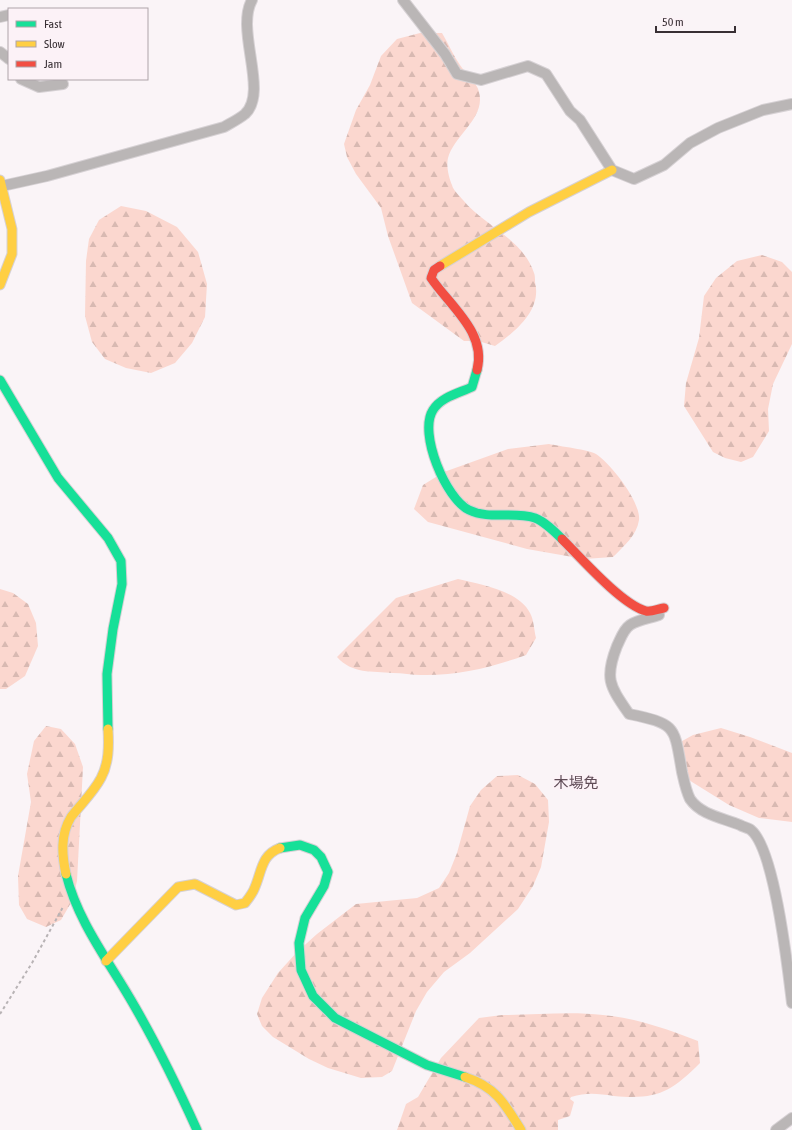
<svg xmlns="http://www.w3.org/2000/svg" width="792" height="1130" font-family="'Asap Condensed','Noto Sans JP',sans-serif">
<defs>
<pattern id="forest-firs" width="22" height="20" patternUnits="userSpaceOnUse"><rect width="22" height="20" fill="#fbd7cf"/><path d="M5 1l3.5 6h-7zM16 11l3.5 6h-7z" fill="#d8b9b2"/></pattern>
</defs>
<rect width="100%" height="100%" fill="#faf4f7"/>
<!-- forest -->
<g fill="url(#forest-firs)">
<path d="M420,33H442C448,43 453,55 460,65C465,73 477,82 479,92C486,118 454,135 448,158C446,166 449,178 452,185C453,190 459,195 463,200C483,225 523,239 534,273C535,275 535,279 535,282C542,310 516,331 495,346L478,341H464L412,303L388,236L381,208L356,174L347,157L344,144L356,110L370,85L381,56L397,39Z"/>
<path d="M121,206L146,211L177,227L198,252L207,284L205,317L192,343L175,363L151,373L126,368L105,359L92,342L85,316L86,261L89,239L99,220Z"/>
<path d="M762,255L782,262L792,272V344L773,384L768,409L769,431L753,457L741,462L725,458L713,452L684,406L686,383L699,338L704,296L716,278L737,261Z"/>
<path d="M549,444C558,446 590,450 596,454C611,464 641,502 639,520C637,535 623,547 613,557L584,559L527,549L428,522L414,509L423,485L444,472L508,449Z"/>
<path d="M458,579C480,584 519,591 530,613C534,620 534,630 536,638L526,655C493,667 457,676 421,675C412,675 402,673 393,673C372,671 352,674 337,657L396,598Z"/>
<path d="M0,589L13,593L28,604L36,623L38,646L25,676L6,689H0Z"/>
<path d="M46,726L61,729L75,744L83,767L77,881L72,901L61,920L46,927L27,919L19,905L18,876L31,802L27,774L34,741Z"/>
<path d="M721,728L750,737L792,753V822L759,818L729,805L692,782L679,772L675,761V745L693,735Z"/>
<path d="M518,775L535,784L548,800L549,822L541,867L533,886L518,909L470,953L444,972L427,992L416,1011L392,1071L382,1077L361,1078L328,1068L309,1059L273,1037L262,1026L257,1014L262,998L278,973L297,952L317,934L356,904L417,898L439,888L449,873L457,853L470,806L481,790L497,776Z"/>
<path d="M502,1015C536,1015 570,1011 603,1015C636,1018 667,1029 698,1041L700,1063C671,1092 657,1100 614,1096C598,1094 588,1092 571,1097L570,1099L574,1102L570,1116L558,1120V1130H397L406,1104L418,1097L441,1058L479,1018Z"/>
</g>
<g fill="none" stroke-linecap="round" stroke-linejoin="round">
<defs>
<g id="street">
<path d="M403,0L445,54L457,74L481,80L528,66L546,74L570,111L580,120L612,170L634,179L664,165L690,143L718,128L763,110L792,104"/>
<path d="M0,17L9,15"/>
<path d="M0,52L9,59"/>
<path d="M21,79L39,87L63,84"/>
<path d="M2,186L47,176L224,127C231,123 239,119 245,114C269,92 235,30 252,0"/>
<path d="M659,615C650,618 637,620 630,625C623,630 621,638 617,646C604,679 610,686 629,714C677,724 674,726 682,772C684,781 686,791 690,799C701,815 723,818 740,825C743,827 749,828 751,830C775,850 788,970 792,1003"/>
<path d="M776,1130L792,1118"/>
</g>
<g id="fast">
<path d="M477,370L472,387C459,393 441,397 433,410C418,433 446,499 469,510C489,520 514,511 535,518C545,522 554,531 562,539"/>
<path d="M0,380L58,478L108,538L121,561L122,584L113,629L107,674L108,729"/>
<path d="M280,848L300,845L314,850L321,857L328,872L324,886L305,918L299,943L301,970L313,996L335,1018L427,1065L465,1077"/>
<path d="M66,874C78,923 111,964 135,1007C158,1047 178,1088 197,1130"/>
</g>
<g id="slow">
<path d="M0,180L12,229V254L0,285"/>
<path d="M440,266L529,212L612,170"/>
<path d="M66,874C62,855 60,835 71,817C81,804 93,793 101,778C109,763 109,746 108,729"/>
<path d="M106,961L178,887L195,884L236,905L245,903C249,898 253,893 255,887C262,871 261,855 280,848"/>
<path d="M465,1077C496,1087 505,1104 521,1130"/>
</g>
<g id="jam">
<path d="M440,266L434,270L431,278C450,306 487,333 477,370"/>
<path d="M562,539C580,557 622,605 646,611C651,612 658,609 664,608"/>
</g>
</defs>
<!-- street casing -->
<use href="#street" stroke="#d6d1d4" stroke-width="12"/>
<!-- fast casing -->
<use href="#fast" stroke="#d6d1d4" stroke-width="11"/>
<!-- slow casing -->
<use href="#slow" stroke="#d6d1d4" stroke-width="11"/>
<!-- jam casing -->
<use href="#jam" stroke="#d6d1d4" stroke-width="11"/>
<!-- path -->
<path stroke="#b8b3b5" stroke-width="2" stroke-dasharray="3 3" stroke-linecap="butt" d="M0,1014L32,963L63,907"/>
<!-- street -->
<use href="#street" stroke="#bab6b6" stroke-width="10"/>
<!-- fast -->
<use href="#fast" stroke="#16e098" stroke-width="9"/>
<!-- slow -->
<use href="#slow" stroke="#ffcf43" stroke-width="9"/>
<!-- jam -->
<use href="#jam" stroke="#f24e42" stroke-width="9"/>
</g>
<g text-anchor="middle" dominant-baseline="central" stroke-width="4" stroke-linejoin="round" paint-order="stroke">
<!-- quarter labels -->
<g font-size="15" fill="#5f4b56" stroke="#fcf2f7">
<text x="576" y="782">木場免</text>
</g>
</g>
<!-- legend -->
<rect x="8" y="8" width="140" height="72" fill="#fcf2f7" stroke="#aea4a9"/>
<rect x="16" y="21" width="20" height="6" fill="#16e098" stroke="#aea4a9"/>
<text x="44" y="28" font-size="12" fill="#382f34">Fast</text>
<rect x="16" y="41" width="20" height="6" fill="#ffcf43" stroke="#aea4a9"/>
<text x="44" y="48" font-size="12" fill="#382f34">Slow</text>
<rect x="16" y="61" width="20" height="6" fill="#f24e42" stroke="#aea4a9"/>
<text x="44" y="68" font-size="12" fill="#382f34">Jam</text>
<!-- scale -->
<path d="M656 26v6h79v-6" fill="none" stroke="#382f34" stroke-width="2"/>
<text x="662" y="26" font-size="12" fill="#382f34" stroke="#fcf2f7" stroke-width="3" paint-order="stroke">50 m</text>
</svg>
